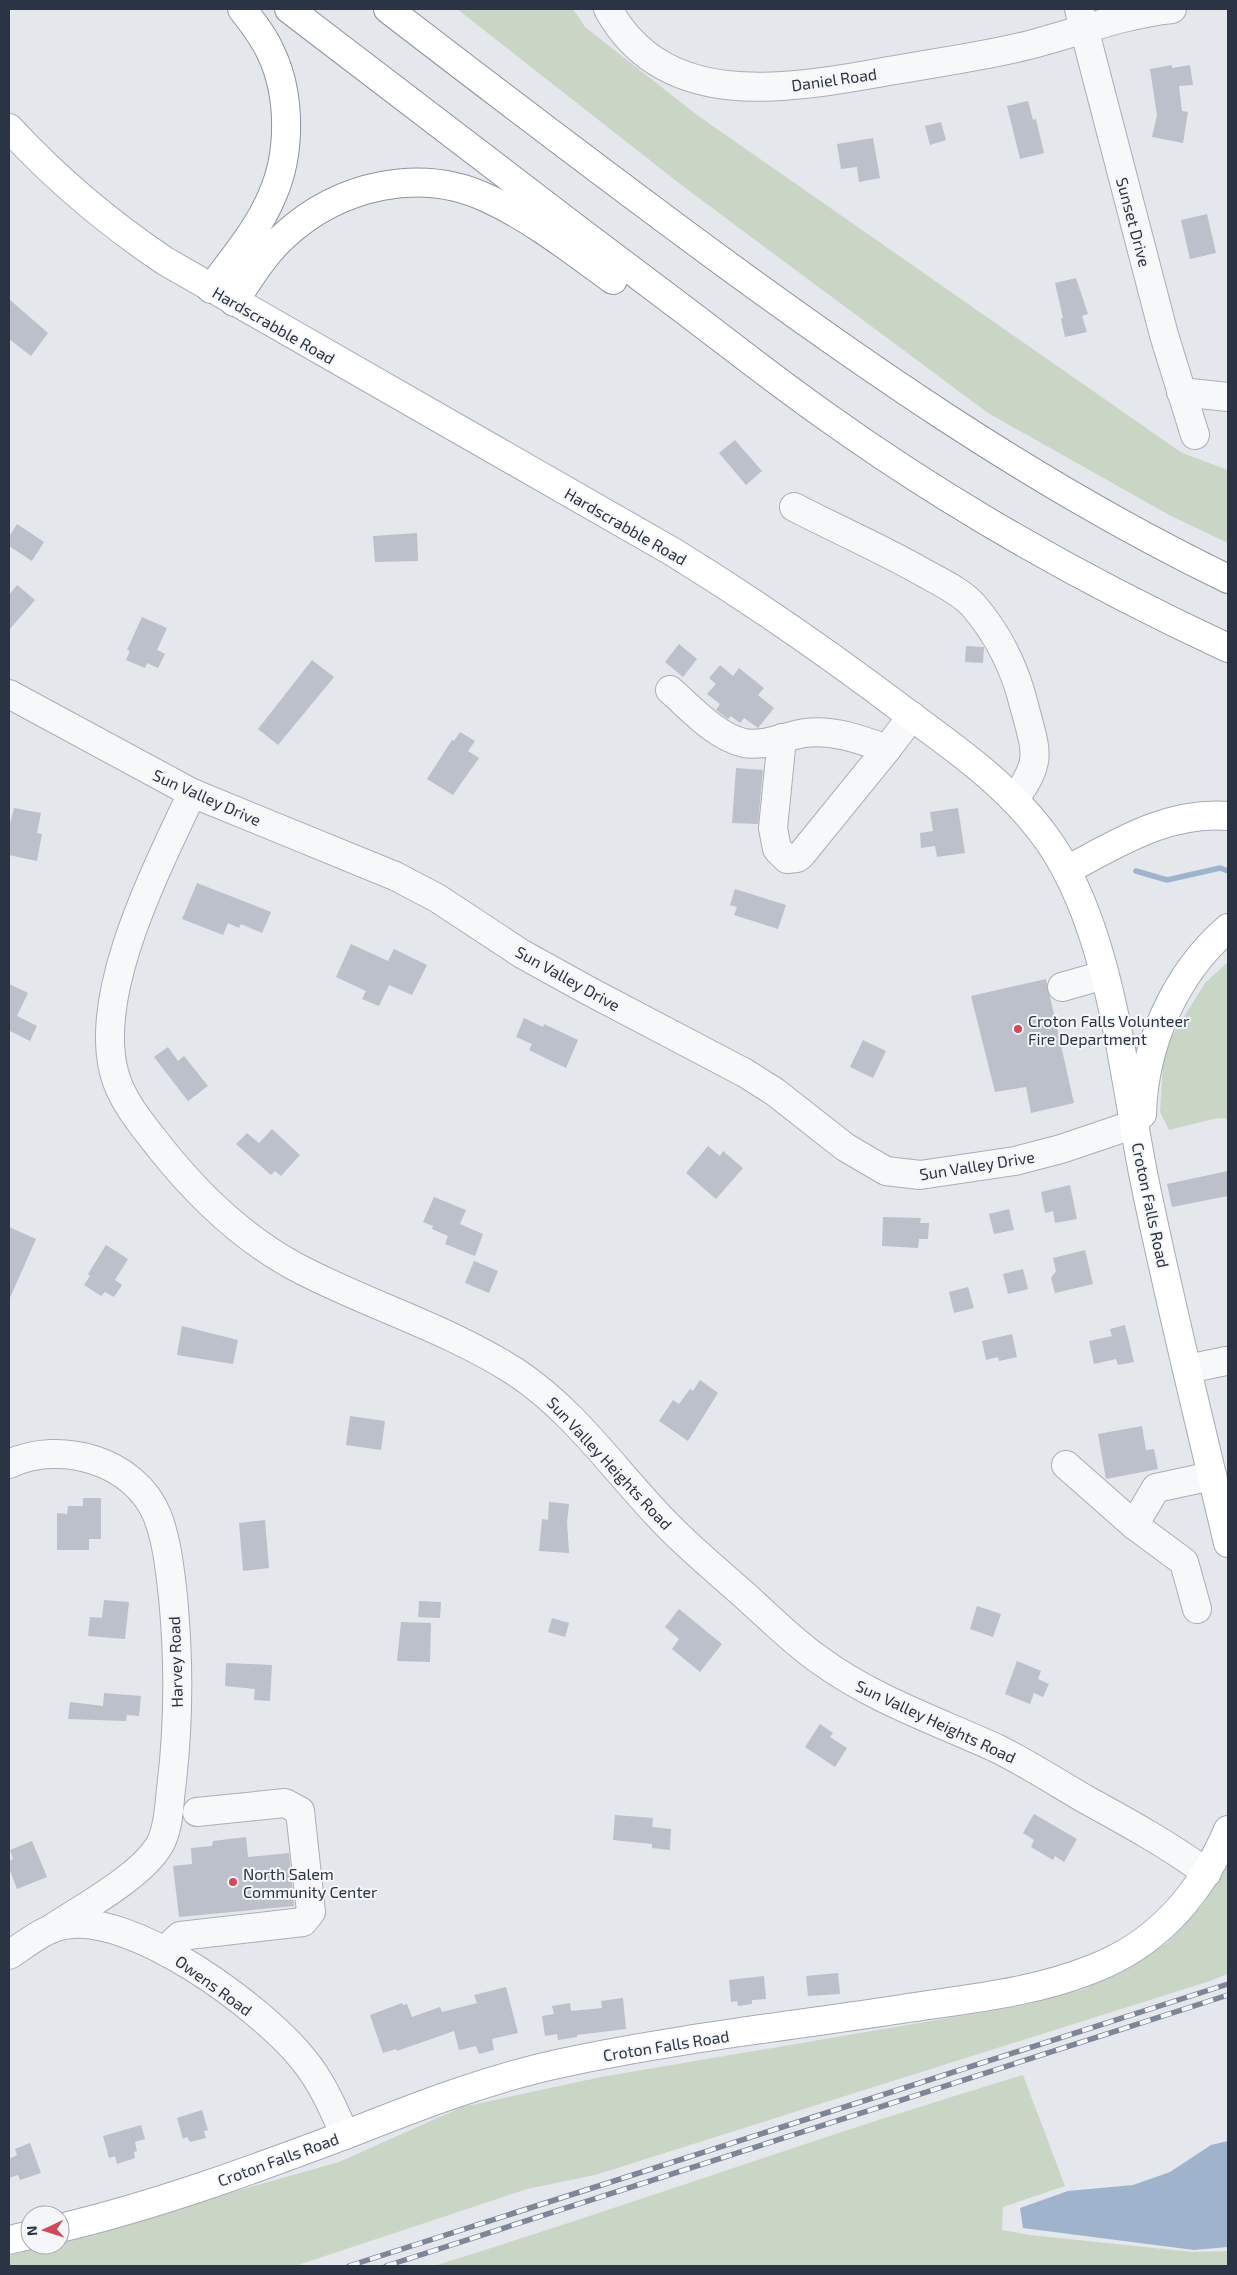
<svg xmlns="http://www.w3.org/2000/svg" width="1237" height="2275" font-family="'Exo 2',sans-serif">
<rect width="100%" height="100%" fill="#e4e7ec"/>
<!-- green -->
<g fill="#c9d6c5">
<path d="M457,9H573L585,27L697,115L1182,453L1228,470V543L1171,516L988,413L684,187Z"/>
<path d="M1228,962V1119L1218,1118L1169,1130L1160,1112L1164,1049L1205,983Z"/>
<path d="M1228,1854V1974L1210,1981L595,2175L527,2189L295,2266H9V2256L47,2245H60V2241L339,2162L462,2107L601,2077L1025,2005L1085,1989L1167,1943L1205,1902Z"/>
<path d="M1023,2075L1065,2186L1003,2207L1002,2230L1030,2235L1193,2252L1228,2251V2266H434C631,2205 825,2134 1023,2075Z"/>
</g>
<!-- water -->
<path fill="#9fb4cc" d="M1228,2141V2247L1194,2250L1023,2228L1020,2208L1068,2191L1133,2185L1170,2172L1211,2145Z"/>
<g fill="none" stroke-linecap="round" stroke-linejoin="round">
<!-- stream -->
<path stroke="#9fb4cc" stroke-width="5.5" d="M1136,871L1167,880L1220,868L1228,871"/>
</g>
<!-- building -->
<g fill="#bbc0ca">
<path d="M1172,65V68L1190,65L1193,85L1179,86L1182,111L1188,112L1183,143L1152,137L1157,115L1150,69Z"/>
<path d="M1028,101L1033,120L1036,119L1044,153L1020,159L1007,106Z"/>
<path d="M941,122L946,140L930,145L925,126Z"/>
<path d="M873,138L880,178L859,182L857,167L841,169L837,144Z"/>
<path d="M1207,214L1216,253L1190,259L1181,220Z"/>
<path d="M1076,278L1088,314L1082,316L1087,332L1065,337L1061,319L1063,318L1055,283Z"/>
<path d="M9,299L48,333L31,356L9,339Z"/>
<path d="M735,440L762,471L746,485L719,453Z"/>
<path d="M17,524L44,542L32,561L9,546V537Z"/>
<path d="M417,533L418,561L375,562L373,536Z"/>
<path d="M17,585L35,600L9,630V595Z"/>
<path d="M142,617L167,628L157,650L165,654L158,668L147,663L145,668L126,660L130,651L127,650Z"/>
<path d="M679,644L697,659L683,677L665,662Z"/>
<path d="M966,646L984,647L983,663L965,662Z"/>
<path d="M312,660L334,677L278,745L258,729Z"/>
<path d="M720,665L733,676L739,668L764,688L758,695L774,708L758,728L744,718L740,723L731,716L728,719L716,710L720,704L707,694L716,684L709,678Z"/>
<path d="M460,732L475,741L468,751L479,758L453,795L427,779L452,740L454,741Z"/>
<path d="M736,768L763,770L758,824L732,823Z"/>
<path d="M14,808L41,813L37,833L42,834L37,861L9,855V827Z"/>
<path d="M958,808L965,853L937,857L935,846L921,848L920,833L933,831L930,812Z"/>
<path d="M197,883L271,912L262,933L241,924L239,928L228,923L223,935L182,919Z"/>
<path d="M735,889L786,905L778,929L734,915L737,907L730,905Z"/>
<path d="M351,944L388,961L394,949L427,965L412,995L389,985L379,1006L362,999L366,991L336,977Z"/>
<path d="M1046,979L1074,1103L1031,1113L1026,1087L995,1092L971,996Z"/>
<path d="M9,984L28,993L17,1016L37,1026L30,1041L10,1031L9,1033Z"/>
<path d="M524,1018L543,1027L544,1024L578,1040L566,1068L529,1050L532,1044L516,1037Z"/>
<path d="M863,1040L886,1051L873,1078L850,1067Z"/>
<path d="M168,1047L178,1061L184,1056L208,1086L188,1101L154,1057Z"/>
<path d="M272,1129L300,1155L281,1176L275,1171L271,1175L236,1144L247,1133L259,1143Z"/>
<path d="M708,1146L720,1156L723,1151L743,1168L716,1199L686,1173Z"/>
<path d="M1228,1171V1196L1172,1207L1167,1184Z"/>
<path d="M1070,1185L1077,1219L1055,1223L1053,1211L1045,1213L1041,1192Z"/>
<path d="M434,1197L466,1210L460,1224L483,1234L475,1256L445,1244L448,1236L432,1229L433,1226L423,1222Z"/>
<path d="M1009,1209L1014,1230L994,1234L989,1214Z"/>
<path d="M883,1217L921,1218L920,1223H929L928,1239H919L918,1248L882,1246Z"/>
<path d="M9,1227L36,1239L9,1300Z"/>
<path d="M106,1245L128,1259L115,1280L122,1285L114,1297L105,1292L101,1296L84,1285L90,1276L88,1274Z"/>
<path d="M1085,1250L1093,1284L1055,1293L1051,1278L1056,1271L1053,1258Z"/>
<path d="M474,1261L498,1271L489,1293L465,1283Z"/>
<path d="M1023,1269L1028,1289L1008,1294L1003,1274Z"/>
<path d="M968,1287L974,1308L954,1313L949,1292Z"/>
<path d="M1125,1325L1134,1362L1118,1365L1116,1359L1094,1364L1089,1341L1112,1336L1110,1329Z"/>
<path d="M182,1326L238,1340L233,1364L177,1355Z"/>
<path d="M1012,1334L1017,1357L999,1361L998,1357L986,1360L982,1341Z"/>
<path d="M700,1380L718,1393L688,1441L659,1421L673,1400L679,1404L690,1389L693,1391Z"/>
<path d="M350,1416L385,1421L381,1450L346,1445Z"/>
<path d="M1142,1426L1146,1450L1154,1449L1158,1469L1106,1479L1098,1434Z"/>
<path d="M83,1498H101V1539H89V1550H57V1513L67,1514L68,1506H83Z"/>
<path d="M549,1502L569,1504L567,1522L569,1553L539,1551L542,1519L548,1520Z"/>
<path d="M265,1520L269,1568L243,1571L239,1523Z"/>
<path d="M104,1600L129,1602L125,1639L88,1636L90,1617L102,1618Z"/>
<path d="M419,1601L441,1602L440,1618L418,1617Z"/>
<path d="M977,1606L1001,1614L993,1637L970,1629Z"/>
<path d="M679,1609L722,1644L700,1672L672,1649L679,1639L665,1627Z"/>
<path d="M552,1618L569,1623L565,1637L548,1632Z"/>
<path d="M401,1622L431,1623L430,1662L397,1661Z"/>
<path d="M1017,1661L1041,1671L1038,1679L1049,1684L1043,1697L1034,1693L1030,1704L1005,1694Z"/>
<path d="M226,1663L272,1665L270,1701L254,1700L255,1689L225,1686Z"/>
<path d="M104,1693L141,1696L139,1716L127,1715L126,1721L68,1719L70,1702L103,1706Z"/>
<path d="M820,1724L833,1733L830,1737L847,1748L835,1767L805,1747Z"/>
<path d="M1034,1814L1077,1839L1064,1862L1055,1856L1053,1860L1031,1847L1034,1840L1023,1833Z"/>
<path d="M615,1815L653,1818L652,1827L671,1829L670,1850L652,1848V1844L613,1840Z"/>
<path d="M246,1837L248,1857L289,1853L294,1906L179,1917L173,1866L192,1864L191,1848L212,1846L213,1841Z"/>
<path d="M32,1841L47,1877L17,1889L9,1868V1861L13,1859L10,1850Z"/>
<path d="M838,1973L840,1994L808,1996L806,1976Z"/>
<path d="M764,1976L766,1999L752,2000V2004L738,2006L737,2001L731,2002L729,1980Z"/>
<path d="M506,1987L518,2033L492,2039L494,2050L479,2054L476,2046L459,2050L454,2031L397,2051L396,2049L383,2053L370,2015L402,2003L403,2005L407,2004L412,2017L440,2007L442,2012L477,2003L474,1995Z"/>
<path d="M623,1998L626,2029L577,2035V2037L558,2040L557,2034L545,2036L542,2016L554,2014L552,2006L570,2003L571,2011L602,2008L601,2001Z"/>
<path d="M202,2110L208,2130L204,2131L206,2138L190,2142L187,2137L183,2139L177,2118Z"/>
<path d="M141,2125L145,2139L135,2142L137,2151L134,2152L135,2158L117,2164L115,2156L109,2158L103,2136Z"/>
<path d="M30,2143L41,2173L20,2180L18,2175L9,2178V2159L17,2155L15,2149Z"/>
</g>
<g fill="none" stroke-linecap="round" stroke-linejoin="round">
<defs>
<g id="minor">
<path d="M608,9C667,116 796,87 895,70C940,62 985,56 1029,45C1076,33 1123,14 1172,9"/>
<path d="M1079,9L1164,335L1195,435"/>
<path d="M1181,392L1228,397"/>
<path d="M794,507C838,530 883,549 926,574C941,582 961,592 973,605C999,635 1016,671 1025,709C1037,754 1042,761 1014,800"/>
<path d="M670,690C692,709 715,736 744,743C764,747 786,736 805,733C832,729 862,740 887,749L912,716"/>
<path d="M9,694L192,793L395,876L437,898L522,954L589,991L745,1073L775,1092L845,1147L886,1171L920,1175L1015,1161L1061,1149L1135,1124"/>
<path d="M782,738L773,828L777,849L787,859L797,858L801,855L887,749"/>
<path d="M192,793C158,867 93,990 114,1072C121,1101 144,1127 162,1150C198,1195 243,1238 294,1266C365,1304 445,1327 514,1371C571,1408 610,1464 656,1513C682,1542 713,1567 742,1593C767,1615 791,1640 818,1659C872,1699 937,1721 998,1749C1028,1764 1056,1782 1085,1799C1127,1822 1169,1845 1207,1873"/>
<path d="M1062,987L1104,975"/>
<path d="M1187,1369L1226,1361"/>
<path d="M9,1464C60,1440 134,1460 157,1515C167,1540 170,1570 173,1597C179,1660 179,1725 171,1789C169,1806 169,1824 162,1840C148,1873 82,1908 51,1929"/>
<path d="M1066,1465L1134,1525"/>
<path d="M1197,1609L1184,1562L1134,1525L1156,1488L1212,1476"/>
<path d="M165,1950L180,1936L303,1922L311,1912L300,1811L285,1803L197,1812"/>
<path d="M9,1955C26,1944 45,1928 65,1925C133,1912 262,2008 303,2059C322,2082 333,2108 345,2135"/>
</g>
<g id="major">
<path d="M9,128C56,179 107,222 165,261L673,552C754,602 832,656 907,713C959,751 1013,789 1050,843C1112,934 1123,1076 1145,1183C1170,1304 1200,1423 1228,1543"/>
<path d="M1067,870C1118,843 1168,811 1228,816"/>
<path d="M1142,1114C1144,1044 1175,974 1228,928"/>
<path d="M60,2228C157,2205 252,2170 345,2135C416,2107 487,2079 562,2063C674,2039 789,2026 902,2009C967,1999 1034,1993 1095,1968C1160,1942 1201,1893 1228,1830"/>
<path d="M9,2240L30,2235"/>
</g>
<g id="highway">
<path d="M289,9C416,107 543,204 671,300C723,339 774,380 827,417C953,507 1088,583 1228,648"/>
<path d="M388,9C484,83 580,156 677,228C852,358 1032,484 1228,579"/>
<path d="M211,289C232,259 258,230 272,196C291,154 291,95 271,53C264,37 253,23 242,9"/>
<path d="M234,302C249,279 264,254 284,236C339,185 421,166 489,199C534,220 573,251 613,280"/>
</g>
</defs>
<!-- minor casing -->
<use href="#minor" stroke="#a9aeb7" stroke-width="30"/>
<!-- major casing -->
<use href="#major" stroke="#a3abb8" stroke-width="30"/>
<!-- highway casing -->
<use href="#highway" stroke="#8b94a3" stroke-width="30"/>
<!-- minor -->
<use href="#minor" stroke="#f7f8fa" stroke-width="28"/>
<!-- major -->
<use href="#major" stroke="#fff" stroke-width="28"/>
<!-- highway -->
<use href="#highway" stroke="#fff" stroke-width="28"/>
<defs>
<g id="rail">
<path d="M349,2266L1228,1984"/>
<path d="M386,2266L1228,1995"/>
</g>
</defs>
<!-- rail casing -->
<use href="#rail" stroke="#7d8696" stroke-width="5.5"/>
<!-- rail -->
<use href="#rail" stroke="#f4f6f9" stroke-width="4" stroke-dasharray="11" stroke-linecap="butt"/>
</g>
<!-- markers -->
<g fill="#d1495b" stroke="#f4f6f9" stroke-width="2">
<circle cx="1018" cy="1029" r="5"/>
<circle cx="233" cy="1882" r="5"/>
</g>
<g text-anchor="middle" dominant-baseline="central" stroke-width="4" stroke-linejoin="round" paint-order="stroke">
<!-- street labels -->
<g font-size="16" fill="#2b3445" stroke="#f4f6f9">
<text transform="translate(834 79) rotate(-8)">Daniel Road</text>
<text transform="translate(1134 222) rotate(75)">Sunset Drive</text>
<text transform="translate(274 325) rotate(30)">Hardscrabble Road</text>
<text transform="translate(626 526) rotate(30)">Hardscrabble Road</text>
<text transform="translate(207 797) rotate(24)">Sun Valley Drive</text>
<text transform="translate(568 978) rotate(29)">Sun Valley Drive</text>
<text transform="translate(977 1165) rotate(-9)">Sun Valley Drive</text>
<text transform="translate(1151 1205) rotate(78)">Croton Falls Road</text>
<text transform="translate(610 1463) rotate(47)">Sun Valley Heights Road</text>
<text transform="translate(175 1662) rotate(-92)">Harvey Road</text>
<text transform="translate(936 1721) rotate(25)">Sun Valley Heights Road</text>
<text transform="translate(214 1985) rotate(36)">Owens Road</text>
<text transform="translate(666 2045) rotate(-9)">Croton Falls Road</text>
<text transform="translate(278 2159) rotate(-20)">Croton Falls Road</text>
</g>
<!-- poi labels -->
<g font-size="16" fill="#2b3445" stroke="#f4f6f9" text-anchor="start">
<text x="1028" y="1020">Croton Falls Volunteer<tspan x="1028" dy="18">Fire Department</tspan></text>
<text x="243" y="1873">North Salem<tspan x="243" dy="18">Community Center</tspan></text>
</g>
</g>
<!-- border -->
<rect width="1237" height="2275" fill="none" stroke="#2b3445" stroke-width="20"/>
<!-- north arrow -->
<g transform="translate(45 2230) rotate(266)"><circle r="24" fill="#f4f6f9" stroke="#a4a8b1"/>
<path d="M0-4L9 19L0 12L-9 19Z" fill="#d1495b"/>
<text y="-8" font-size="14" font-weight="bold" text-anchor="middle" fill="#2b3445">N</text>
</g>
</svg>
